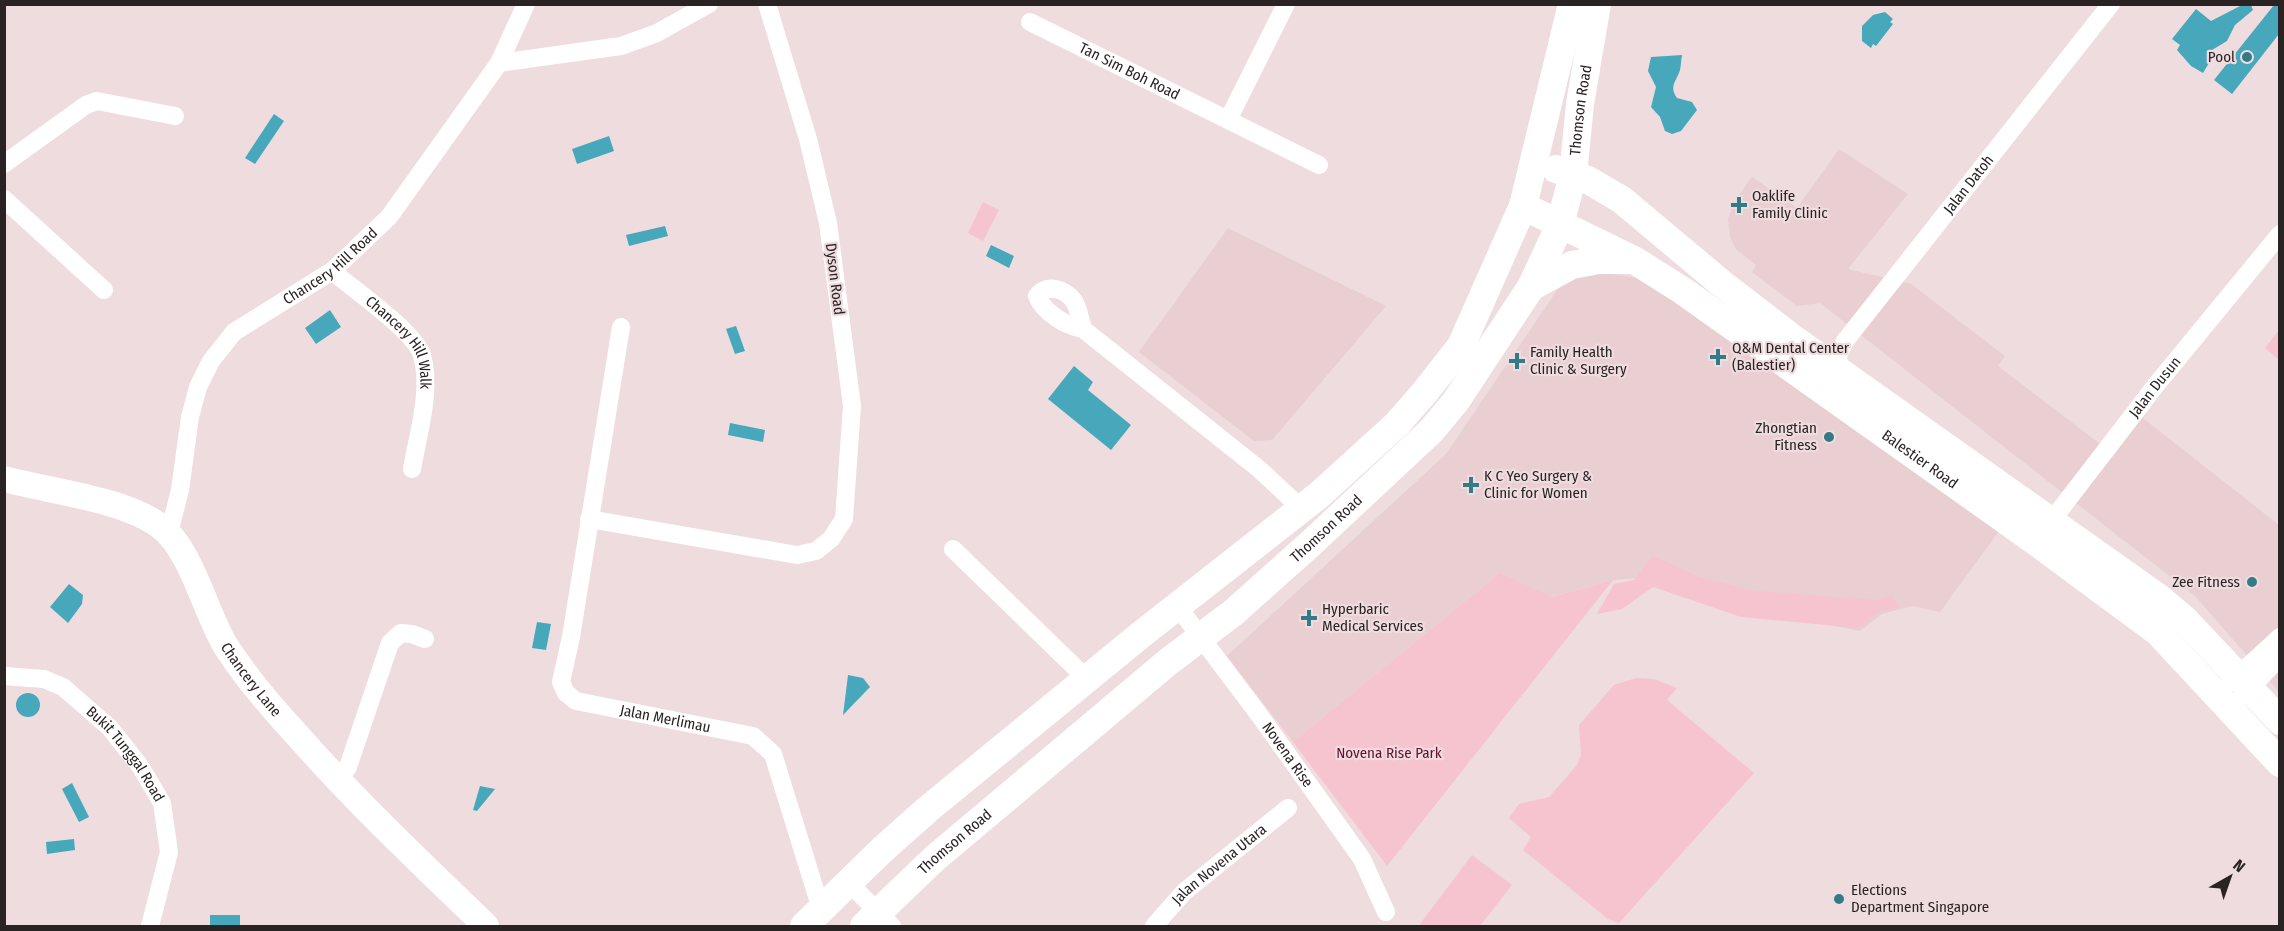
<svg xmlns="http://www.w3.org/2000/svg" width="2284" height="931" font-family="'Fira Sans Condensed',sans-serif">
<rect width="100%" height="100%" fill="#efdcdf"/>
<!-- built -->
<g fill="#e9ced2">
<path d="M1839,149L1908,194L1848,269L1911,284L2005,356L1998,366L2109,451L2139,415L2279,525V692L2195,596L1820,303L1797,306L1752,272L1756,265L1736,249L1730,237L1728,219L1734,202L1752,177L1797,208Z"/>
<path d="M1228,228L1386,306L1272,440L1254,441L1139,352Z"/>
<path d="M1586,270L1644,279L1999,531L1940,612L1912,606L1882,614L1860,631L1749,609L1652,577L1613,580L1551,597L1500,573L1293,742L1227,656L1446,454L1564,280Z"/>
</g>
<!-- green -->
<g fill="#f6c4ce">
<path d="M983,202L999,210L983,241L968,233Z"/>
<path d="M2279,330V360L2265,348Z"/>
<path d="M1653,556L1699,577L1755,591L1877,600L1891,596L1899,607L1880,611L1859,628L1741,617L1653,587L1622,609L1597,614L1614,584L1634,580Z"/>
<path d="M1500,573L1552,597L1613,580L1387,866L1293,742Z"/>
<path d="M1636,678L1654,679L1677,688L1667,700L1754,773L1619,923L1608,919L1523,850L1531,837L1509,818L1519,804L1549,797L1577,765L1581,755L1579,725L1614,685Z"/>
<path d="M1472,855L1512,885L1480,926H1423L1420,924Z"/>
</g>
<!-- water -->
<g fill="#46a8ba">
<path d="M2242,5H2251L2253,10L2235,25L2227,41L2212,50L2209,63L2203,73L2191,66L2177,50L2180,45L2172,39L2196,9L2211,21Z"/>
<path d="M2274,5H2279V34L2232,94L2214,80Z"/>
<path d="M1885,12L1893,19L1890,22L1893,24L1876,46L1873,44L1871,48L1862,41V26L1873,15Z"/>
<path d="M1682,55C1681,60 1681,66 1680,70C1676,82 1669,86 1677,98L1692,102L1697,110L1681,131L1672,134L1665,131L1660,117L1651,107L1656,87L1648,71L1651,57Z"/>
<path d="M274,114L284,121L255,164L245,158Z"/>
<path d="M609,136L614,151L577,164L572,149Z"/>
<path d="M665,226L668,236L629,246L626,235Z"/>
<path d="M991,245L1014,256L1009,268L986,256Z"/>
<path d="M330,310L341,327L316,344L305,328Z"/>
<path d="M736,326L745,351L735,354L726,329Z"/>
<path d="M1074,366L1093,382L1088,390L1131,425L1111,450L1048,399Z"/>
<path d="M730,423L765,430L763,442L728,435Z"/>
<path d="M69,584L83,595L82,604L68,623L50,607Z"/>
<path d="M537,622L551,624L546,650L532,648Z"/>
<path d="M848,675L863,678L870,687L843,715Z"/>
<circle cx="28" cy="705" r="12"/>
<path d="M72,783L89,817L79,822L62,789Z"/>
<path d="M480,786L495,789L477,811L473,810Z"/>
<path d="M74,839L75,850L47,854L46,842Z"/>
<rect x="210" y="915" width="30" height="11"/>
</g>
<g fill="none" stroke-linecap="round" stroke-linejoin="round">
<!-- street -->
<g stroke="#fff" stroke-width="18">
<path id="s1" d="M1030,22L1319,165"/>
<path d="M499,63L621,46L657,33L709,4"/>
<path d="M1228,120L1286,4"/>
<path d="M4,164L86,105L97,101L175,116"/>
<path d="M4,199L104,290"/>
<path id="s2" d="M332,271C353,289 414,331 422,355C432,390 418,434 412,469"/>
<path id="s3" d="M621,327L571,637L561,682L566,693L576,701L753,736L773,754L821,909"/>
<path d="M1083,329C1080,320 1079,309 1074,301C1065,289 1047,283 1037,296C1044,313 1066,326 1083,329L1259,469L1301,508"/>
<path id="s4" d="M1839,371L1838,356L1845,341L2111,4"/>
<path d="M589,519L797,555L816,551L831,539L844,519L852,406L828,223L808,139L767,4"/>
<path id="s5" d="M2046,528L2156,385L2280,234"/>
<path id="s6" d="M169,533L180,490L190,417L198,387L211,361L234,332L332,271L389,217L499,63L526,4"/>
<path d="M953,549L1086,678"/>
<path id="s7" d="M1178,607L1260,716L1362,859L1386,912"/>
<path id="s8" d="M4,676L44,679L63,687L110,728L140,766L162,803L169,852L150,926"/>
<path d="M2231,682L2280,637"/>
<path d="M2243,696L2280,657"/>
<path d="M338,782L348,767L390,643L401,633L412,634L425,639"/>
<path d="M848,882L892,926"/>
<path id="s9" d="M1154,926L1184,892L1288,808"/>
</g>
<!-- secondary -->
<path stroke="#fff" stroke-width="26" id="s10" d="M4,479C49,491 124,499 160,526C192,549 206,616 227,648C247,679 273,709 298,736C357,803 422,864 486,926"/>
<!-- primary -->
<g stroke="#fff" stroke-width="28">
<path d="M1556,169L1588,180L1622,200L1721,283L1795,340L2159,598L2185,620L2280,721"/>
<path id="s11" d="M1523,206L1634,260L1683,291L2035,541L2158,632L2280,763"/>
<path d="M1531,287L1572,265L1599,260H1628"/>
<path d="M804,926L882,850L928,809L1143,633L1319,495L1397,424L1425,392L1461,346L1523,206L1572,4"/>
<path id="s12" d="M864,926L935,858L1168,662L1234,612L1309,545L1431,431L1456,401L1531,287L1560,225L1573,175L1580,104L1597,4"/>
</g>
</g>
<!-- markers -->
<g fill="#357a87" stroke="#efdcdf" stroke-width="2">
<circle cx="2247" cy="57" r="6"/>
<path d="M1736 196h6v6h6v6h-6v6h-6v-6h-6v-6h6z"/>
<path d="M1715 348h6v6h6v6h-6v6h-6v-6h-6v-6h6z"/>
<path d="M1514 352h6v6h6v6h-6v6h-6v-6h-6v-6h6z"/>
<circle cx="1829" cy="437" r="6"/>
<path d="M1468 476h6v6h6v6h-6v6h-6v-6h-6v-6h6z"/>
<circle cx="2252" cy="582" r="6"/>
<path d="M1306 609h6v6h6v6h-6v6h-6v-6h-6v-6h6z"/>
<circle cx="1839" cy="899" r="6"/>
</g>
<g text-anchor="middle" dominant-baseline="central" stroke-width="4.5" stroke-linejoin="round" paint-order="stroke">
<!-- poi labels -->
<g font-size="15" fill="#2a2324" stroke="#efdcdf" text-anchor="start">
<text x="2235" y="57" text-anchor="end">Pool</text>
<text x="1752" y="196">Oaklife<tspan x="1752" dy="17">Family Clinic</tspan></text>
<text x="1732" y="348">Q&amp;M Dental Center<tspan x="1732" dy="17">(Balestier)</tspan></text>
<text x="1530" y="352">Family Health<tspan x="1530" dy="17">Clinic &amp; Surgery</tspan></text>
<text x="1817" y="428" text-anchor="end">Zhongtian<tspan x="1817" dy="17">Fitness</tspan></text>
<text x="1484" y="476">K C Yeo Surgery &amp;<tspan x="1484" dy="17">Clinic for Women</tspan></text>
<text x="2240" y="582" text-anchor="end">Zee Fitness</text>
<text x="1322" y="609">Hyperbaric<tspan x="1322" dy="17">Medical Services</tspan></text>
<text x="1851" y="890">Elections<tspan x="1851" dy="17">Department Singapore</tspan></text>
</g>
<!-- street labels -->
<g font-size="15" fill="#2a2324" stroke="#efdcdf">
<text stroke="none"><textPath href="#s1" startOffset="111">Tan Sim Boh Road</textPath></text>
<text stroke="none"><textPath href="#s12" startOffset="1114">Thomson Road</textPath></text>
<text stroke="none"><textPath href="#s4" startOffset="231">Jalan Datoh</textPath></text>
<text stroke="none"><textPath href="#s6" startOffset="332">Chancery Hill Road</textPath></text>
<text transform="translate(835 279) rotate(83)">Dyson Road</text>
<text stroke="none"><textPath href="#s2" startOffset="102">Chancery Hill Walk</textPath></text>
<text stroke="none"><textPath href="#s5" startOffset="178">Jalan Dusun</textPath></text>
<text stroke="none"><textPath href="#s11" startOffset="472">Balestier Road</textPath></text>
<text stroke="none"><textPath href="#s12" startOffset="610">Thomson Road</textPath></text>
<text stroke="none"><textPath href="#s10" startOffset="344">Chancery Lane</textPath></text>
<text stroke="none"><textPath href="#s3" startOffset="476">Jalan Merlimau</textPath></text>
<text stroke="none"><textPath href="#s8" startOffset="153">Bukit Tunggal Road</textPath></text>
<text stroke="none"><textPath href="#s7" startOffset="184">Novena Rise</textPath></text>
<text stroke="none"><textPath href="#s12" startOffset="124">Thomson Road</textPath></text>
<text stroke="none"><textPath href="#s9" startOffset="90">Jalan Novena Utara</textPath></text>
</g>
<!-- park labels -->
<g font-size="15" fill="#680e2f" stroke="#efdcdf">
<text x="1389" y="753">Novena Rise Park</text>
</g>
</g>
<!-- border -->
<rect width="2284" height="931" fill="none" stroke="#2a2324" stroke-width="12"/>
<!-- north arrow -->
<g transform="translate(2230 877) rotate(40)" stroke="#efdcdf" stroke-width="4.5" paint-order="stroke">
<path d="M0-4.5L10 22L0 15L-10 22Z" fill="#2a2324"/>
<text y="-9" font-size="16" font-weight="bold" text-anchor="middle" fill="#2a2324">N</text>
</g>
</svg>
